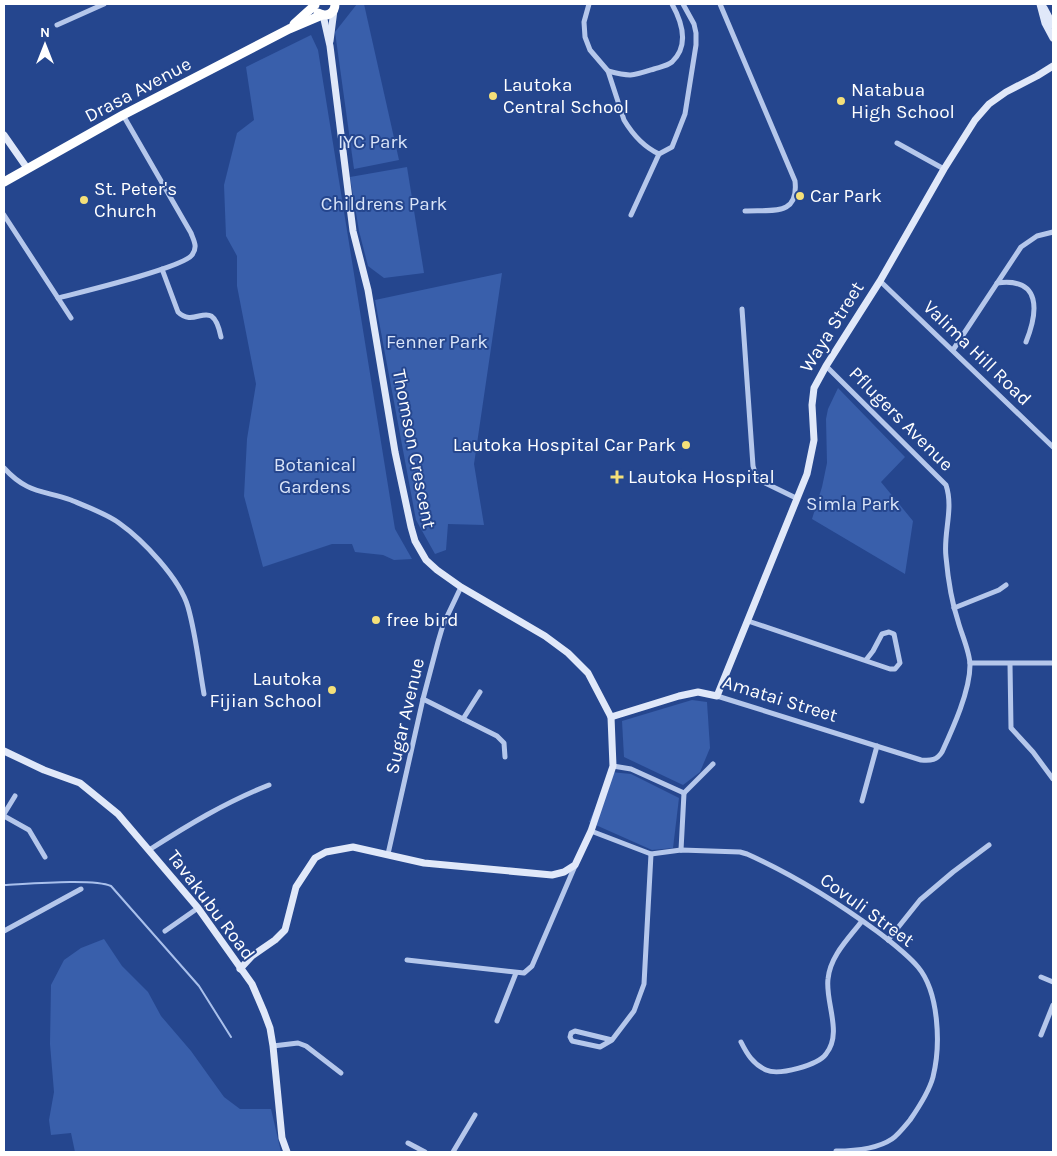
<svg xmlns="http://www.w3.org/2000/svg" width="1057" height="1156" font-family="Karla,sans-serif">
<rect width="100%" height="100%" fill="#25468e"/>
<!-- green -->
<g fill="#395fab">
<path d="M357,4H364L399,160L354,169L335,32Z"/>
<path d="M311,35L318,50L395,529L412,559L394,560L383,555L355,552L352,544H332L263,567L244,496L247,439L256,384L237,286V256L226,236L224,185L237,133L254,120L246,67Z"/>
<path d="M407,167L424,273L384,278L368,266L359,231L350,177Z"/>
<path d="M502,273L474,464L484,525L448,524L446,550L435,554L416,520L375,300Z"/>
<path d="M838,388L905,457L881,482L913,521L905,574L812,519L822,487L827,463L826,419L828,409Z"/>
<path d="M692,700L707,702L710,748L700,772L683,785L624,757L622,721Z"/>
<path d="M611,772L631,774L679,798L673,848L652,850L589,822Z"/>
<path d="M104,939L122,966L148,992L161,1016L191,1051L224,1097L240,1109H271L281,1152H75L71,1133L51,1135L49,1120L54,1092L50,1044L51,985L64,960L81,948Z"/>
</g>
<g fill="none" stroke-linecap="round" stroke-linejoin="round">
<!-- stream -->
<path stroke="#a9c0ec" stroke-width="2" d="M4,885C26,884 94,878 111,886L199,986L231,1037"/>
<!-- street -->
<g stroke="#b5c7eb" stroke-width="5">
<path d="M589,4L584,22L585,37L590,50L608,71L624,120C633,135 644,147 659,154"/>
<path d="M720,4L795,181C799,218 770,209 745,211"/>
<path d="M57,25L104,4"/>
<path d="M608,71C631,77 632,76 654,69C660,67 667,66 672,62C690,45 682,22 672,4"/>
<path d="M897,143L944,169"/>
<path d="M4,215L71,318"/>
<path d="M631,215L659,154L672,147L685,114L696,45V33L694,24L683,4"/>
<path d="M162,269L178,312C196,330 212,294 221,337"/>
<path d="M880,281L1053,447"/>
<path d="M997,283C1042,277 1038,312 1026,342"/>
<path d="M58,298C81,292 182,268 192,255C198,247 194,241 191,233L123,115"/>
<path d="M742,309L753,466L757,479L796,498"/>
<path d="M953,350L1021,247L1037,236L1053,232"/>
<path d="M4,468C27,493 41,490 71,500C85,506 107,514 119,523C143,540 180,579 188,607C196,635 199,666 204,694"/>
<path d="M954,608L999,590L1006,585"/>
<path d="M748,621L890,669H895L900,663L894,634L889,632L882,634L873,651L866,660"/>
<path d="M970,663H1053"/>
<path d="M1010,664L1011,728L1033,752L1053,779"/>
<path d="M717,696L921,760C931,761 937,760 942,752C953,728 970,691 970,665C970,652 961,633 958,621C951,600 948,579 946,557C943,533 954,509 946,485L826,366"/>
<path d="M423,699L497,736L504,743L505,757"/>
<path d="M463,719L480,692"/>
<path d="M613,766L631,769L684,793"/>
<path d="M684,793L713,764"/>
<path d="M862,801L877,746"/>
<path d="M4,814L15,796"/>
<path d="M4,816L29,830L45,857"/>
<path d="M591,831L651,854L681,850L740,852L747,854C794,875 837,902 878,932C891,942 907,954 918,967C939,992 941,1045 933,1077C929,1092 919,1107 910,1120C905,1126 898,1135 892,1139C877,1149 853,1151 836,1151"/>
<path d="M149,850C188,825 226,802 269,785"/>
<path d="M681,850L684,793"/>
<path d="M388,854L423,699L438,642L443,625L461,587"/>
<path d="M4,931L81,889"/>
<path d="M165,931L198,908"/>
<path d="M888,940L920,900L953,872L989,845"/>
<path d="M407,960L524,973L532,966L575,866"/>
<path d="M1041,977L1053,982"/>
<path d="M497,1021L516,973"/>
<path d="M1041,1035L1053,1005"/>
<path d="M612,1040L575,1031L571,1033L570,1037L572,1041L600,1047L612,1040L634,1011L644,984L651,854"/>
<path d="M741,1042C747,1054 753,1064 766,1070C779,1076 818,1065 826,1054C843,1033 825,1002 828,979C830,956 849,938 862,921"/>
<path d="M273,1046L298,1043L306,1046L341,1073"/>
<path d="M408,1143L425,1152"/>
<path d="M453,1152L475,1115"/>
</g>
<!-- secondary -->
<g stroke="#e0e8f9" stroke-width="7">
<path d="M1040,4L1045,23L1053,38"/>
<path d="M1044,8L1053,25"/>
<path d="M330,41L334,10"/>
<path d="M4,135L27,168"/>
<path d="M611,717L679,696L698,692L717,696L807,474L814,440L812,405L814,388L826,366L880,281L944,169L975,120L989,104L1006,92L1037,76L1053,66"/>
<path d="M4,751L44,770L80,783L118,814L198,908L252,984L264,1012L270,1028L273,1046L282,1138L287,1152"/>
<path d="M240,969L252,956L275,940L285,930L296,887L315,858L326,852L353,847L424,863L552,875L564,872L575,865L591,831L613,766L611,717L588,673L568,653L545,636L461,587L437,570L426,560L415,541L411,527L395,452L368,290L353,231L330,46L323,15"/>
</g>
<!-- highway -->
<g stroke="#fff" stroke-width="9">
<path d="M318,13C327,18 335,13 335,4"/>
<path d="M294,24L315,5"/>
<path d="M4,182L123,115L289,29L322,15"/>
</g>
</g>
<!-- markers -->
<g fill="#f5e079" stroke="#25468e" stroke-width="2">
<circle cx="493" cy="96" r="5"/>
<circle cx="841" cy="101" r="5"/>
<circle cx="800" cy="196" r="5"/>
<circle cx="84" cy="200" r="5"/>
<circle cx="686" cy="445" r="5"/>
<path d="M614.5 469.5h5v5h5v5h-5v5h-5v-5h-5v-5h5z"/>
<circle cx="376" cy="620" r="5"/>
<circle cx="332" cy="690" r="5"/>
</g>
<g text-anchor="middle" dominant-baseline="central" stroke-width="4" stroke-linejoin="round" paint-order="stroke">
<!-- poi labels -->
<g font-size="19" fill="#fff" stroke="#25468e" text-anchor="start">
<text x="503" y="85">Lautoka<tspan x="503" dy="22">Central School</tspan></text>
<text x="851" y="90">Natabua<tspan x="851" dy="22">High School</tspan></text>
<text x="94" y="189">St. Peter's<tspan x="94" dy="22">Church</tspan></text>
<text x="810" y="196">Car Park</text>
<text x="676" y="445" text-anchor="end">Lautoka Hospital Car Park</text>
<text x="628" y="477">Lautoka Hospital</text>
<text x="386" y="620">free bird</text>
<text x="322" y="679" text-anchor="end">Lautoka<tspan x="322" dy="22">Fijian School</tspan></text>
</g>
<!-- street labels -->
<g font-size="19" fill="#fff" stroke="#25468e">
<text transform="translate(138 90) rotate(-28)">Drasa Avenue</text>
<text transform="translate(832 327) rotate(-58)">Waya Street</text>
<text transform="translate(977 353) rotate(44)">Valima Hill Road</text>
<text transform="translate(901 419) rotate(45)">Pflugers Avenue</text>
<text transform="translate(414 449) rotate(79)">Thomson Crescent</text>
<text transform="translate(780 699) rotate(17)">Amatai Street</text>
<text transform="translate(405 716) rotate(-77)">Sugar Avenue</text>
<text transform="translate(211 905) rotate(53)">Tavakubu Road</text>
<text transform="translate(867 910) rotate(36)">Covuli Street</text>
</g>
<!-- park labels -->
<g font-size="19" fill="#d9e4f8" stroke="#25468e">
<text x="373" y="142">IYC Park</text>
<text x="384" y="204">Childrens Park</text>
<text x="437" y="342">Fenner Park</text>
<text x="315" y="465">Botanical<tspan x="315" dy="22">Gardens</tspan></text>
<text x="853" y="504">Simla Park</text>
</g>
</g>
<!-- border -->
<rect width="1057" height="1156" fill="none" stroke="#ffffff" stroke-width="10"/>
<!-- north arrow -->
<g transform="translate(45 45)" stroke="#25468e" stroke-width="4" paint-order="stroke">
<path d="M0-4L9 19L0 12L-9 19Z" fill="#ffffff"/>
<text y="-8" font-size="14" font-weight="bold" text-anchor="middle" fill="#ffffff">N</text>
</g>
</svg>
